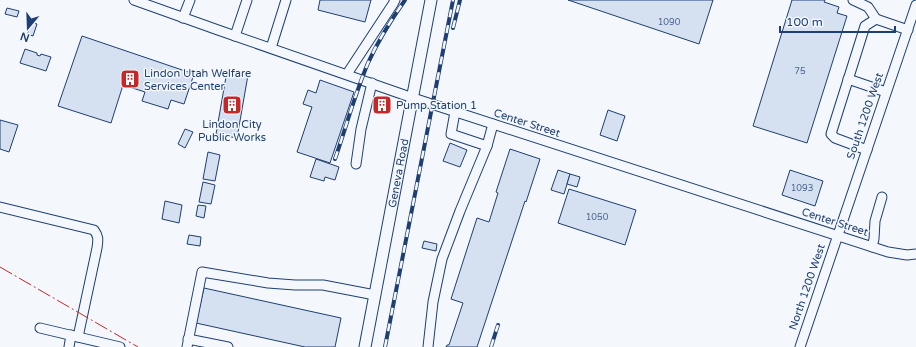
<svg xmlns="http://www.w3.org/2000/svg" width="916" height="347" font-family="'Varela Round',sans-serif">
<rect width="100%" height="100%" fill="#f4f7fb"/>
<!-- building -->
<g fill="#d5e0f0" stroke="#1d3f73">
<path d="M320,0H371L365,22L318,10Z"/>
<path d="M568,0H713L699,44Z"/>
<path d="M792,0H825L824,2L839,7L837,13L847,16L807,143L753,126Z"/>
<path d="M7,8L19,11L17,17L5,14Z"/>
<path d="M32,22L37,24L33,36L27,34Z"/>
<path d="M82,36L194,74L184,104L171,100L168,109L142,101L145,92L123,85L111,123L58,106Z"/>
<path d="M25,49L37,53V55L40,56L41,54L51,57L46,71L20,63Z"/>
<path d="M227,71L248,75L237,138L216,134Z"/>
<path d="M320,80L354,92L330,163L297,152L312,107L303,104L308,90L316,93Z"/>
<path d="M382,100L385,102L383,110L379,109Z"/>
<path d="M608,110L625,116L617,141L600,135Z"/>
<path d="M0,120L18,125L9,152L0,149Z"/>
<path d="M185,129L193,132L185,148L178,144Z"/>
<path d="M450,143L467,150L460,167L443,161Z"/>
<path d="M510,149L540,159L526,202L525,201L477,347H446L447,345H449L463,303L451,299L477,218L489,222L498,193L496,192Z"/>
<path d="M208,152L220,155L215,181L203,179Z"/>
<path d="M316,159L339,167L335,180L325,177L324,181L310,177Z"/>
<path d="M558,170L570,174L564,194L551,190Z"/>
<path d="M790,170L823,181L815,206L782,195Z"/>
<path d="M570,174L580,177L577,187L567,184Z"/>
<path d="M203,182L215,185L211,204L199,202Z"/>
<path d="M569,189L636,210L625,245L558,223Z"/>
<path d="M165,201L182,205L179,223L162,219Z"/>
<path d="M198,205L206,206L204,218L196,216Z"/>
<path d="M189,235L201,237L200,246L187,244Z"/>
<path d="M424,241L437,244L436,251L422,248Z"/>
<path d="M204,288L341,318L335,347H305L196,323Z"/>
</g>
<g fill="none" stroke-linecap="round" stroke-linejoin="round">
<defs>
<g id="minor">
<path d="M134,0L218,30L413,98L888,252L907,255L916,254"/>
<path d="M853,0L868,7L876,19"/>
<path d="M183,18L190,0"/>
<path d="M235,36L247,0"/>
<path d="M271,48L286,0"/>
<path d="M347,74L393,4L395,0"/>
<path d="M848,79L886,92"/>
<path d="M455,112L451,134L487,146"/>
<path d="M867,150L835,138L831,134L865,26L876,19L908,30"/>
<path d="M356,164L361,129L372,83"/>
<path d="M0,207L94,230C99,237 98,240 97,248L78,337"/>
<path d="M872,247L874,239L875,221L882,197"/>
<path d="M40,328L120,347"/>
<path d="M188,339L228,347"/>
<path d="M69,347L71,335"/>
<path d="M187,347L202,272L268,283L295,285H323L375,295"/>
<path d="M428,347L433,302L442,259L460,211L487,146L493,124"/>
<path d="M800,347L916,5"/>
</g>
<g id="major">
<path id="s1" d="M365,347L431,0"/>
</g>
</defs>
<!-- minor casing -->
<use href="#minor" stroke="#1d3f73" stroke-width="11"/>
<!-- major casing -->
<use href="#major" stroke="#1d3f73" stroke-width="13"/>
<!-- minor -->
<use href="#minor" stroke="#f4f7fb" stroke-width="9"/>
<!-- major -->
<use href="#major" stroke="#f4f7fb" stroke-width="11"/>
<defs>
<g id="rail">
<path d="M453,28L460,0"/>
<path d="M335,159C346,127 355,94 368,63C378,41 391,20 405,0"/>
<path d="M385,347L453,0"/>
<path d="M491,347L498,325"/>
</g>
</defs>
<!-- rail casing -->
<use href="#rail" stroke="#1d3f73" stroke-width="4"/>
<!-- rail -->
<use href="#rail" stroke="#f4f7fb" stroke-width="2.5" stroke-dasharray="8" stroke-linecap="butt"/>
<!-- power -->
<path stroke="#c62828" stroke-width="1" stroke-dasharray="14 3 2 3" stroke-linecap="butt" d="M0,267L138,347"/>
</g>
<!-- icons -->
<defs>
<symbol id="building-square" viewBox="-11 -11 22 22"><rect x="-9" y="-9" width="18" height="18" rx="4" fill="#c62828" stroke="#f4f7fb"/><path d="M-4-6H4V6H1V3H-1V6H-4ZM-2.5-4.3h1.7v1.8h-1.7ZM.8-4.3h1.7v1.8H.8ZM-2.5-1h1.7V.8h-1.7ZM.8-1h1.7V.8H.8Z" fill="#fff"/></symbol>
</defs>
<g fill-rule="evenodd">
<use href="#building-square" x="119" y="68" width="22" height="22"/>
<use href="#building-square" x="221" y="94" width="22" height="22"/>
<use href="#building-square" x="371" y="94" width="22" height="22"/>
</g>
<g text-anchor="middle" dominant-baseline="central" stroke-width="3" stroke-linejoin="round" paint-order="stroke">
<!-- number labels -->
<g font-size="9" fill="#4b6792">
<text x="669" y="22">1090</text>
<text x="800" y="71">75</text>
<text x="802" y="188">1093</text>
<text x="597" y="217">1050</text>
</g>
<!-- poi labels -->
<g font-size="11" fill="#1d3f73" stroke="#f4f7fb" text-anchor="start">
<text x="144" y="73">Lindon Utah Welfare<tspan x="144" dy="13">Services Center</tspan></text>
<text x="396" y="105">Pump Station 1</text>
<text x="232" y="124" text-anchor="middle">Lindon City<tspan x="232" dy="13">Public Works</tspan></text>
</g>
<!-- street labels -->
<g font-size="11" fill="#1d3f73" stroke="#f4f7fb">
<text transform="translate(865 116) rotate(-71)">South 1200 West</text>
<text transform="translate(527 123) rotate(18)">Center Street</text>
<text stroke="none"><textPath href="#s1" startOffset="177">Geneva Road</textPath></text>
<text transform="translate(835 222) rotate(18)">Center Street</text>
<text transform="translate(807 287) rotate(-71)">North 1200 West</text>
</g>
</g>
<!-- north arrow -->
<g transform="translate(28 28) rotate(199)" stroke="#f4f7fb" stroke-width="3" paint-order="stroke">
<path d="M0-3L7 15L0 10L-7 15Z" fill="#1d3f73"/>
<text y="-6" font-size="11" font-weight="bold" text-anchor="middle" fill="#1d3f73">N</text>
</g>
<!-- scale -->
<path d="M780 26v6h115v-6" fill="none" stroke="#1d3f73" stroke-width="2"/>
<text x="786" y="26" font-size="12" fill="#1d3f73" stroke="#f4f7fb" stroke-width="3" paint-order="stroke">100 m</text>
</svg>
